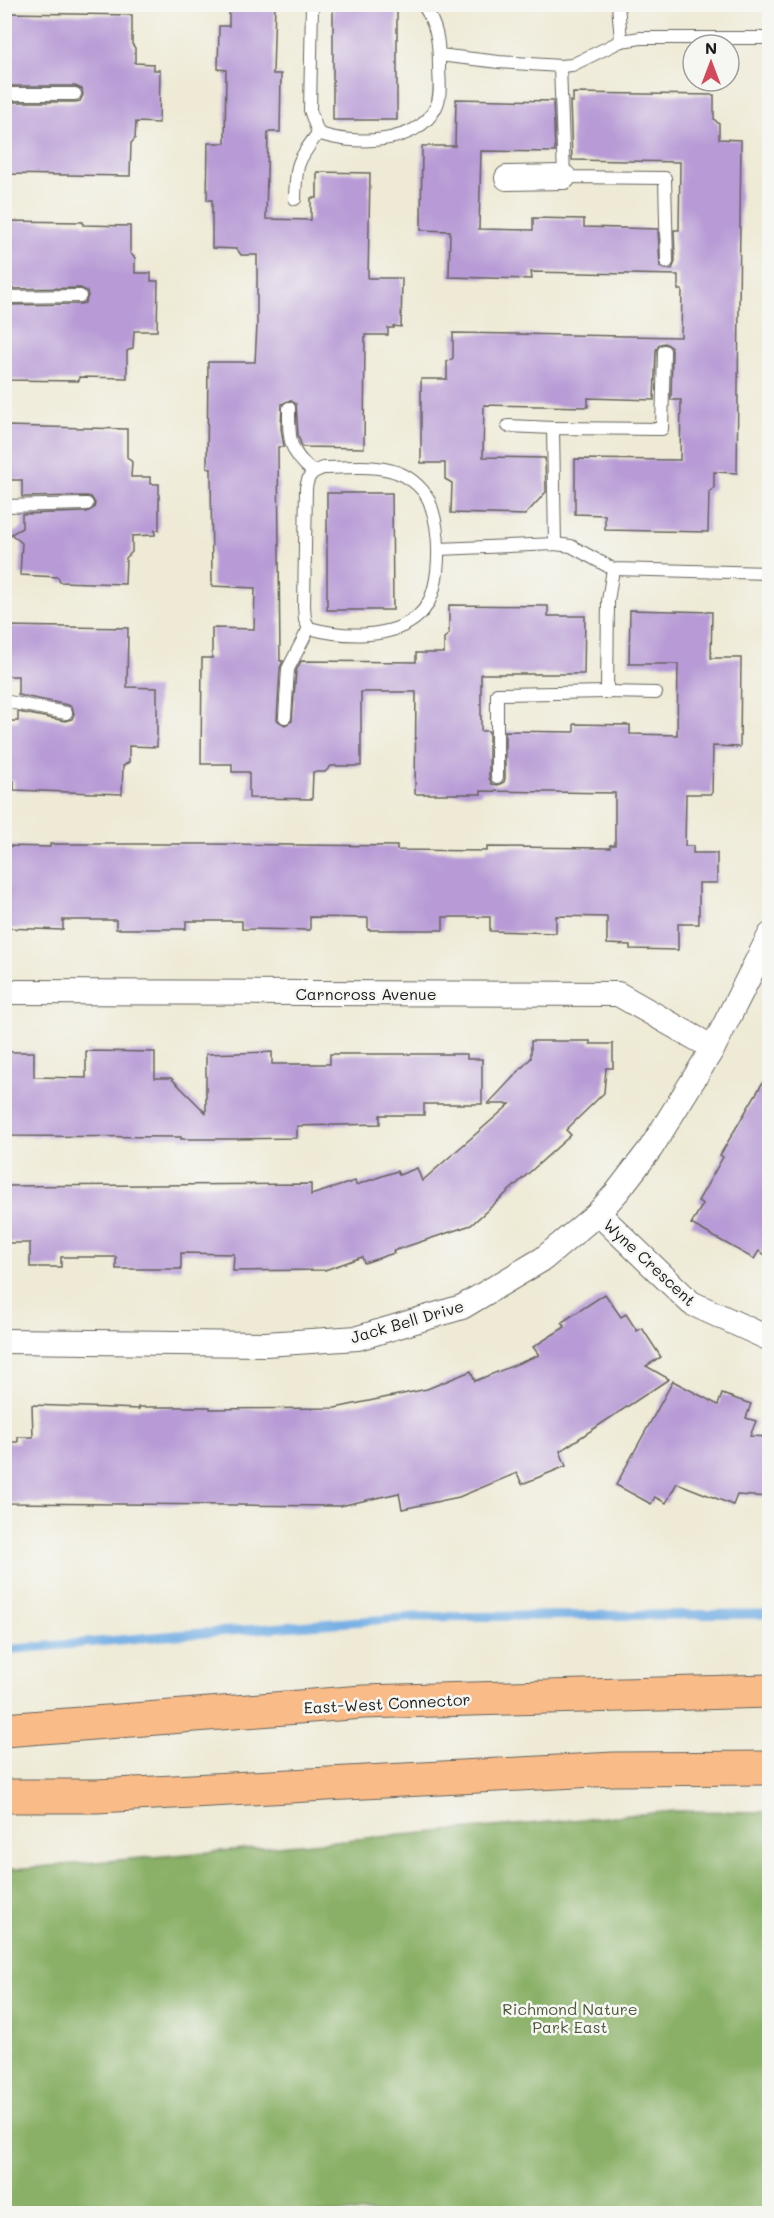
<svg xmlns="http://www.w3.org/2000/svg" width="774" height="2218" font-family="Mali,sans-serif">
<rect width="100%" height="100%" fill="#f6f6f2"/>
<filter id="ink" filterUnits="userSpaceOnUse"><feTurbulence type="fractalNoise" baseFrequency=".0167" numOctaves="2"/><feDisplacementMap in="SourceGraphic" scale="12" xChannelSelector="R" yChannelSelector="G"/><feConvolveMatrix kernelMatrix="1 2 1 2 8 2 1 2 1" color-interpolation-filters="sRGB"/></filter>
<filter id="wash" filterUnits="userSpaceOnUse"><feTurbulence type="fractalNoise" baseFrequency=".008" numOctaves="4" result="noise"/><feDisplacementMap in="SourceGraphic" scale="24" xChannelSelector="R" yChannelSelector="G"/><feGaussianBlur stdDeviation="1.35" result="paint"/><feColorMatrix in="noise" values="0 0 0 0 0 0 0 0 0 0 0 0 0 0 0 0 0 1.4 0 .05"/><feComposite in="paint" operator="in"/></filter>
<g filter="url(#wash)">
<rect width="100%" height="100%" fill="#eeead5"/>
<!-- forest -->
<path fill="#89b066" stroke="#526641" stroke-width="1.5" d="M675,1811L769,1812V2213H5V1870Z"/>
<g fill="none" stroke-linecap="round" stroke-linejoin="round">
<!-- stream -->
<path stroke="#73aee4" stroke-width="9" d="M4,1650L165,1636L415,1617L770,1614"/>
</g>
<g id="blocks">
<!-- building -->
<g fill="#b89bd6">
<path d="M229,4H275L273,74H281L280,132H268L266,219L311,220V198H317V172L370,173L368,278H402L401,327L393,326L394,328H388V335H365L364,448L302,447L298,435L296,404L290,400L282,404L281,428L284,447H278L280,661H283L280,668L277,720L285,725L292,721L296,671L301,661L416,662V653H444V638L449,634V605L548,606V616H585L584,674H481V731H489V778L492,784L498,785L504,782L505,778V731L574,732V724L630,725V734L677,735L678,664H629L630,610L712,612L711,658H741L740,747L713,746L712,794H686L685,846H693V853H717V883H699V924H678V950L630,949V945L607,944V917L556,916V933L490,931V917H443V930H368V918L310,917V930L242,929V921H186V929H116V920H63V930L4,928V846L50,847V844H211L397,846V850L487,851V847L610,848V845H615V793L481,791V794H415L416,692H361V766H331L325,772H313L312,799L249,798V772H232V764H201L202,658H212V628L254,629L255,588L212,586L211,468H207L208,362H255L257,325V255H241L237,249L212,248V200H207L208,143H225L226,70L218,69L219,26H229Z"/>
<rect x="333" y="5" width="64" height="115"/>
<path d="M9,13L132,15V44L135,48V63L154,64V70H160L159,123L136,122L135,139L131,143L130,176L4,174V102H75L80,101L83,95L82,89L75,86H4V24H8Z"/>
<path d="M573,93L714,95V119L719,124V139L741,140L737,473L714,472V488L709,492L708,532L605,530V515L575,514V459L680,460L681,400H671L672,351L671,347L665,343L660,344L656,350L654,400L588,398V407L484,405L483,457L545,458L546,492L525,515L451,513L452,483L445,479V463H421V379H447V362L453,358V333L681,337L682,290H678V275L531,272L532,279L449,277L450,231L421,230L422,146H455L456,99L553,101L555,152L481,151L479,229L533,230V218L584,219V227L658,229L660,266L664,269H672L675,262L674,230H679L680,162L572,160L570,101L573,102Z"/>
<path d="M4,221L83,222V225L130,226V253L135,258V273H151V281H158L157,331H134L133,348L127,351V378L79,377V381L4,380V305L80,304L85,303L88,296L87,291L80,288L4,289Z"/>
<path d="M4,426L127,429V457L132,462L131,477H150V484H159V530H155V535L132,536V552L126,558L125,584L60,582L58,577L20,575L22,543L11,534L22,528V514L87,512L94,508L95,503L91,497L87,496L22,497V480H4Z"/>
<path d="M327,493H392L393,610H327Z"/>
<path d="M4,626L128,628L127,687L157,688V747L129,746V762L123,766L122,794L14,790V781L4,780V721H18V712L65,721L72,719L74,714L72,707L68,705L18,695V676H4Z"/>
<path d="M531,1041H590V1044H613V1068H606L604,1093L566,1130L571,1135L471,1225L393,1251L394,1253L364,1263L362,1257L325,1270L233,1271L234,1254L181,1253V1269H116V1257H61V1267H30V1243H4V1186L311,1184V1195L355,1181L356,1185L397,1171L399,1175L417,1168L422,1181L510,1104H488L531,1058Z"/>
<path d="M86,1051L155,1052V1078H171L206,1113V1054L272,1052V1064H330V1054H467V1059H482V1104H424V1115H380V1124L297,1126V1138L236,1139H181V1137L4,1136V1052H34V1077L86,1078Z"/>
<path d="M770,1070V1258L759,1251L754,1259L691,1224L703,1204L698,1201L723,1157L720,1155Z"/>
<path d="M605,1294L621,1317L626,1314L637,1331L642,1328L661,1357L646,1366L669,1379L560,1451L566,1466L522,1484L517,1473L459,1497L402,1509L399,1493L340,1506L4,1503V1442H18V1437H33L32,1405L139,1409V1407H210V1409L335,1408L427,1389L471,1371L475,1381L539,1355L533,1347L565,1327L562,1322Z"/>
<path d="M673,1381L718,1405L722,1394L751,1404L746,1418L756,1421L750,1436L770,1437V1497L737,1495L733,1505L677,1483L666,1503L655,1497L651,1504L616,1485Z"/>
</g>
</g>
</g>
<g filter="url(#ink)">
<use href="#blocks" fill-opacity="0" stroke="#66645d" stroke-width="1.5"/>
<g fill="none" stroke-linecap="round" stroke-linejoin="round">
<defs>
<g id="lane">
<path d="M312,4L310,110L318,133C352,146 418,145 436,107C442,95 439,79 439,66C439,39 437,27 423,4"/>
<path d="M618,4L621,41"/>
<path d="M439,55L499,62L560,66L572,65L621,41L641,38H770"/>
<path d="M560,66L564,177L665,178L667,262"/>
<path d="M4,94H75"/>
<path d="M295,199C296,163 297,162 318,133"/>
<path d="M4,297L80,296"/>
<path d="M289,408C289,439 288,451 313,472"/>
<path d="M508,426L553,428"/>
<path d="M323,468C346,468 374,464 396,472C411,477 427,491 431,506C441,534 443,593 419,615C392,640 342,637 309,628L305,620L304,606L306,488C308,476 311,472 323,468Z"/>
<path d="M4,506L87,504"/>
<path d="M555,544L553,428L662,429L664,351"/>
<path d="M439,549L555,544L571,546L613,569L770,573"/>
<path d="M607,692L656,693"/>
<path d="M4,701L66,713"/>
<path d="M285,717L288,669L309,628"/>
<path d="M497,777V694L607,692L608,601L613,569"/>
</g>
<g id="street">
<path d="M507,178L564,177"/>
<path d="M4,992L618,994L713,1048"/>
<path d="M598,1213L691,1303L770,1339"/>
<path d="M4,1341L265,1344L358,1338L462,1307L543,1259L598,1213L617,1192L651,1148L713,1048L770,935"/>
</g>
<g id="highway">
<path d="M4,1730L363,1702L770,1691"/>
<path d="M4,1796H97L614,1769L770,1768"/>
</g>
</defs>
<!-- lane casing -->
<use href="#lane" stroke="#66645d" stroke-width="14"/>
<!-- street casing -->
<use href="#street" stroke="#66645d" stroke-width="26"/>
<!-- highway casing -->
<use href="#highway" stroke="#66645d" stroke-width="35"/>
<!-- lane -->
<use href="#lane" stroke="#fff" stroke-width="12"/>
<!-- street -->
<use href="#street" stroke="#fff" stroke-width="24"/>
<!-- highway -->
<use href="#highway" stroke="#f9bc89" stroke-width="33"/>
</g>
</g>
<g text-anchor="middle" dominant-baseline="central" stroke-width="5" stroke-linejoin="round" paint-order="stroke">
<!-- street labels -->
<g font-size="16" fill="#1c1c1c" stroke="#f6f6f2">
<text x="366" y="993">Carncross Avenue</text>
<text transform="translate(650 1262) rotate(43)">Wyne Crescent</text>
<text transform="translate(407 1321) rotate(-16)">Jack Bell Drive</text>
<text transform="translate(387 1703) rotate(-3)">East-West Connector</text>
</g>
<!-- park labels -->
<g font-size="16" fill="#4e5a3b" stroke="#f6f6f2">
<text x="570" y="2008">Richmond Nature<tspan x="570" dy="18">Park East</tspan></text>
</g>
</g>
<!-- margin -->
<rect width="774" height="2218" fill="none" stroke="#f6f6f2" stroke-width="24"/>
<!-- north arrow -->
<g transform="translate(711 63)"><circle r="28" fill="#f6f6f2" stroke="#9f9f9c" stroke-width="1.5"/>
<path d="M0-4.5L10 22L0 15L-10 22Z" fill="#d1495b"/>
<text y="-9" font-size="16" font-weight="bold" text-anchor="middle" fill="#1c1c1c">N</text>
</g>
</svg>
